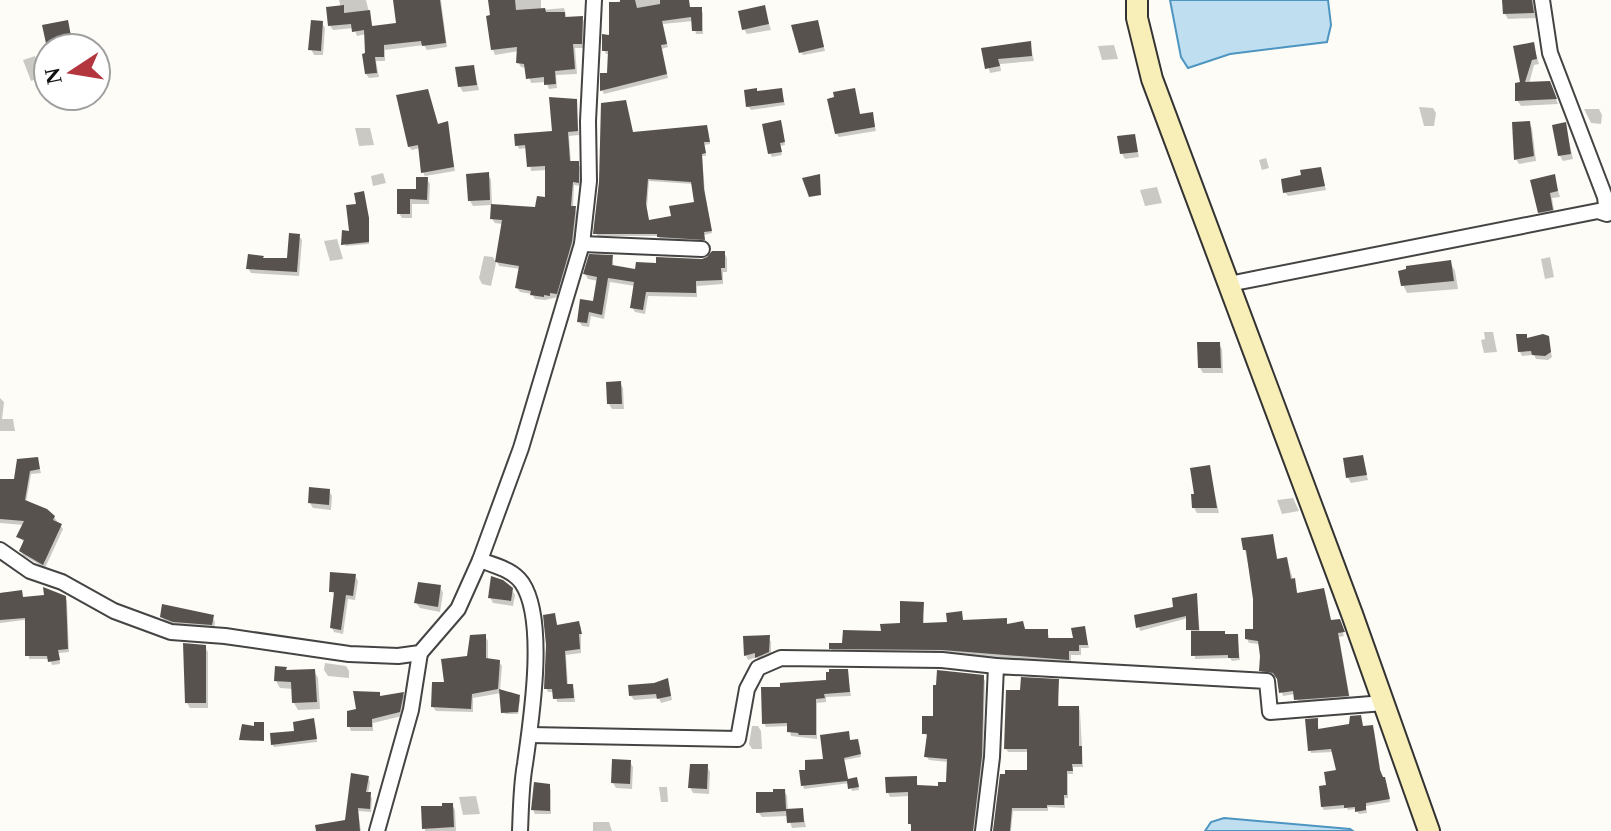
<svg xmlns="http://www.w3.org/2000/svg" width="1611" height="831" font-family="Georgia,serif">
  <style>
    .water { fill: #bfdff1; stroke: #4d95c0; stroke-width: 2 }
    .shadow { fill: #0003; fill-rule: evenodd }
    .building { fill: #58524e; fill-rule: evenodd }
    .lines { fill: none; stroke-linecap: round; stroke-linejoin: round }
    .street-casing { stroke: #444; stroke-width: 18 }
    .secondary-casing { stroke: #333; stroke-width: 24 }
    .street { stroke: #fff; stroke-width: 14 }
    .secondary { stroke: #f7eeb8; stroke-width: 20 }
  </style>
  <rect width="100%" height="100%" fill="#fefcf6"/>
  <g class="water">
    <path d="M1170 0H1328L1331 25 1327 42 1230 54 1188 68 1181 57Z"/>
    <path d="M1224 818 1350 829 1353 831H1205L1211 822Z"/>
  </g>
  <g class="shadow">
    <path d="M339 0H366L373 28 399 25 401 0H441L447 47 427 50 424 45 385 50V61H376L379 77 369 78 366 74V34L357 36 354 28 333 30 330 26 341 8Z"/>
    <path d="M490 0H541V10L564 8 567 19 582 18 585 23 584 48H575L577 74 556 75 557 88 549 89 546 82 531 83 527 68 521 67 518 62 519 51 495 55 493 50Z"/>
    <path d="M627 0H688L690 9H700L703 13V34H696L693 21 663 24 668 47 662 49 668 78 604 94 602 90 609 75 610 54H606L604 50 611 37V3Z"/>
    <path d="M1504 0H1535L1536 18 1508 19 1505 14Z"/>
    <path d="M764 8 771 30 747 34 744 29Z"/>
    <path d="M67 22 73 41 66 42 67 48H48V51L45 26Z"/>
    <path d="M322 23 325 28 323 55H314L311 49Z"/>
    <path d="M819 26 825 51 803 55 801 52Z"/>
    <path d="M1030 43 1034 61 1000 64 1001 71 990 73 984 50Z"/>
    <path d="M1533 44 1539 64 1534 65 1529 84 1552 89 1558 104 1521 106 1517 100Z"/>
    <path d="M1114 45 1118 59 1102 60 1098 46Z"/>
    <path d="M35 56 42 77 31 81 23 60Z"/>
    <path d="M473 67 479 90 463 92 460 87Z"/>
    <path d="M781 90 785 105 751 110 748 106Z"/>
    <path d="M575 101 579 135 569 136 571 163H578L580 167V186L574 185 573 208 577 212 573 247 558 297 545 300 535 299 532 294 520 292 517 288 521 269 499 266 497 262 503 224 495 223 492 219 537 209 547 199V170L531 171 528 148 519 149 517 145 554 133Z"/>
    <path d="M1419 107 1433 108 1436 113 1434 126H1424Z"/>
    <path d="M1584 109H1599L1602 115 1601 124 1591 123Z"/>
    <path d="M872 114 876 131 839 137 836 133 860 116Z"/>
    <path d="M1529 123 1532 128 1536 161 1519 164 1516 159Z"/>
    <path d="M447 124 455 171 425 176 430 184 429 204H412V218H402L399 213V191H418L426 179 423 172 420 148 412 150 409 147 438 126Z"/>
    <path d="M1565 124 1573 159 1563 161 1560 156Z"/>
    <path d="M782 125 785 145 780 146 782 155 772 157 770 153Z"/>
    <path d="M355 128H370L374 145 359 146Z"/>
    <path d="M708 130 710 144 704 145 706 156H702L705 193 712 233 704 235 705 242 660 239 659 236H597L601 182 633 134ZM649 181 693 184 697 204 673 218 649 222 647 208Z"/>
    <path d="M1134 136 1139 157 1125 159 1122 154Z"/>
    <path d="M1266 158 1269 168 1262 170 1259 160Z"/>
    <path d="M1320 169 1326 190 1288 196 1285 192 1303 177Z"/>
    <path d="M383 173 386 183 373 186 371 176Z"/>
    <path d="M488 174 491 180 492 205 473 206 470 201Z"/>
    <path d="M1554 177 1560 197 1552 198 1555 215 1543 217 1540 212Z"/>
    <path d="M1157 187 1162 203 1145 206 1140 190Z"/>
    <path d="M369 222V244L345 246 352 233Z"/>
    <path d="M299 236 302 240 299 276 251 273 248 268 264 260 288 261Z"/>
    <path d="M337 239 343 259 330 261 324 241Z"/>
    <path d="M724 253 727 258V272H723V284L697 286V297L648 296 645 314 635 312 632 307 635 286 610 282 604 319 591 316 589 327 582 326 579 321 595 303 598 281 588 279 585 274 612 257 614 267 637 271 702 261Z"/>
    <path d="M484 256 493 257 496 263 491 286 482 284 479 278Z"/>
    <path d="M1550 257 1554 277 1545 279 1541 259Z"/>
    <path d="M1450 262 1455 271 1458 289 1407 293 1403 285Z"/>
    <path d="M1484 332H1493L1497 352 1484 353 1481 340 1485 339Z"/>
    <path d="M1526 336 1528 340 1548 338 1552 357 1548 360 1536 359 1534 355 1522 356 1520 352Z"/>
    <path d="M1219 344 1222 349 1223 373H1203L1200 368Z"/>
    <path d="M620 383 623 388 624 409H612L609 404Z"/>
    <path d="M0 398 4 402 2 419H13L15 431H0Z"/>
    <path d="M1362 457 1368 480 1351 483 1348 478Z"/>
    <path d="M37 459 41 473 31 474 26 503 54 517 63 529 45 568 23 555 21 551 25 543 19 537 24 525 0 523V481H16Z"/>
    <path d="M1209 467 1219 513H1197L1194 508Z"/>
    <path d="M329 491 332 496 331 510 313 508 310 503Z"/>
    <path d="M1293 498 1299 511 1282 514 1277 500Z"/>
    <path d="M1272 536 1278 561 1288 563 1298 595 1331 622H1339L1344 636 1339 637 1350 699 1299 703 1295 694 1283 696 1278 678 1263 674 1261 670 1260 644 1249 643 1247 639 1255 631V599L1245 550Z"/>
    <path d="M355 576 358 581 355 600 348 599 343 634 334 632 332 628 336 596 331 591Z"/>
    <path d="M440 587 443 593 440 612 420 608 416 603Z"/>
    <path d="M511 589 515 595 513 606 493 603 490 597Z"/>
    <path d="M7 592 8 594 21 592 23 599 64 597 67 601 69 652 59 653 60 664 52 665 50 659H29L27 622 24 620 0 623V593Z"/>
    <path d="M1196 595 1200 633 1237 636 1240 660 1232 661 1230 658 1195 659 1193 632 1188 629V618L1140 631 1136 616 1175 609Z"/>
    <path d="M922 604 924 625 949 624 961 614 964 622 1006 620 1008 626 1022 623 1026 631H1047L1050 640H1075L1084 628 1089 648H1081V655H1071V663L946 654 834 652 831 648 902 625Z"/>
    <path d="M554 615 558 627 578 624 581 627V653L566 655 568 686H572L574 690 575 702H557L555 692H548L546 688Z"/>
    <path d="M212 616 215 622 214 630 178 627 165 622 162 617Z"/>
    <path d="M485 636 488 641V661L499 662 502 666 500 691 520 699 518 714H505L501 693 473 698V712L436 711 433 707 446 684Z"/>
    <path d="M768 637 771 642V657L759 662 757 657 748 660 746 655Z"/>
    <path d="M185 645 205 647 208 652V708H190L187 703Z"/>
    <path d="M325 663 346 666 349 671V678L328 676 324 670Z"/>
    <path d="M285 669 287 672 314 671 318 678 320 709 298 710 294 703 293 689 280 688 276 681Z"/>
    <path d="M847 671 851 696 826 697V702L817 703V739L791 736 789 726 766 727 764 723Z"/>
    <path d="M983 677 985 681 983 761 975 831H913L910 824V796L890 797 888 793 916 778 918 787 940 788 948 784V762L929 760 926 756 928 737 924 733 935 718Z"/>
    <path d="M1057 681 1059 708H1078L1080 711 1083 767H1073V774H1068V798H1065V808L1048 807V811H1013L1011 831H996L1029 772V752H1008L1006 749 1022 692Z"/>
    <path d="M669 685 672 700 661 703 659 698 634 700 631 696Z"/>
    <path d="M379 694 381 698 403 694 405 698 402 716 373 723V731H351L349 726 358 711Z"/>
    <path d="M1317 720 1319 731 1374 730 1381 775 1386 782 1390 802 1366 806 1367 813 1359 814 1356 809 1348 810 1347 808 1324 810 1322 807 1328 787 1338 772 1334 752 1311 753 1310 750Z"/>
    <path d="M315 723 317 742 274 747 272 744Z"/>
    <path d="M752 726H758L761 731 762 749H752L749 744Z"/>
    <path d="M848 733 851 742 859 744 861 757 844 760 848 781 858 782 859 790 852 791 850 783 804 789 803 786Z"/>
    <path d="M630 762 633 767 632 789 616 788 613 783Z"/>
    <path d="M707 766 710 772 709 794 693 793 690 787Z"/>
    <path d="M368 778 370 782 368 794 372 798 371 812 358 811 361 831H321L347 822Z"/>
    <path d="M549 786 551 790V814H535L533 810Z"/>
    <path d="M659 787H667L668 802H661Z"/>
    <path d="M784 791 787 796 788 811 802 810 806 827 792 828 788 816 762 817 758 812Z"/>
    <path d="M476 796 480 814 463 815 459 797Z"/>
    <path d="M452 805 455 810 456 831H425L423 808Z"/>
    <path d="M593 822H609L612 831H593Z"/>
  </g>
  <g class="building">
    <path d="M393 0H440L446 43 422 46 421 41 384 45V57H375L377 73 365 74 362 54 365 53 364 30 352 32 351 24 328 26 326 7 344 5V13L370 10 372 26 396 23Z"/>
    <path d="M488 0H515L516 10 545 8 546 12H565V17L583 16 582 44H573L575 69 555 71 556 84 544 85V77L526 79 524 64 516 63 517 47 491 50 486 16 490 15Z"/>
    <path d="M620 0H635L637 8 660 4V0H689L690 7H702V31H692L691 17 662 21 667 44 661 45 667 74 600 91V73H607L608 51H602V34L609 35V2H620Z"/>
    <path d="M1502 0H1532L1534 13 1503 14Z"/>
    <path d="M765 5 769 24 742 30 738 11Z"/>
    <path d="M68 20 71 36 65 37 67 48H47L42 25Z"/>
    <path d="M311 20 323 21 321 51 308 50Z"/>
    <path d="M818 20 824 47 799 53 791 25Z"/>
    <path d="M1031 41 1032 56 998 59 1000 66 985 69 981 48Z"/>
    <path d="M1534 42 1537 59 1532 60 1525 82 1550 81 1557 99 1515 101V83L1520 82 1513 46Z"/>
    <path d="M474 65 477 85 458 87 455 67Z"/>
    <path d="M757 88V91L782 88 784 102 746 107 744 90Z"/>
    <path d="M855 88 860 114 873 112 875 127 835 134 827 99 834 97 833 92Z"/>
    <path d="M428 89 438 124 448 121 454 167 421 173 418 145 408 147 396 95Z"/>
    <path d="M549 97 577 99 578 131 568 132 570 161H579V183L573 182 571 206H576L572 242 557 294 550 293V296L544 295V297L530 295 531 291 515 288 519 266 495 262 502 220 490 219 491 204 535 207 537 196 545 197V166L527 167 525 145 515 146 514 134 552 131Z"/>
    <path d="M626 100 633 132 707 125 710 142H704L706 153 702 154 704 189 712 231 704 232 705 240 657 237V234H593L599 182 601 103ZM648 179 691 182 694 202 669 206 671 216 649 220 646 204Z"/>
    <path d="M781 120 785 142 780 143 782 152 768 154 762 124Z"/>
    <path d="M1530 121 1534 156 1514 160 1512 122Z"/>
    <path d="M1566 122 1571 154 1558 156 1552 125Z"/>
    <path d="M1135 134 1138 152 1120 154 1117 136Z"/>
    <path d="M1321 167 1325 186 1283 193 1281 179 1301 175 1300 170Z"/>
    <path d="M489 172 490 200 468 201 466 174Z"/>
    <path d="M820 174 821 195 809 197 802 178Z"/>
    <path d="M1555 174 1558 191 1550 193 1553 210 1538 213 1530 180Z"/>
    <path d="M416 177H428L427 200 410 199V214H397V189H416Z"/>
    <path d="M364 191 369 218V242L341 245 342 230 349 231 346 205 356 204 354 193Z"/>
    <path d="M289 233 300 234 297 272 246 269 248 254 264 256 263 258H287Z"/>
    <path d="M712 251H725V268H721L722 280 696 281V293L646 292 643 310 630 308 634 282 608 278 602 315 589 312 587 323 577 322 580 299 593 301 597 277 583 274 589 254 613 255 612 265 635 269 636 262 656 263V257L702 259 707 257Z"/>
    <path d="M1451 260 1454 281 1401 286 1398 271 1406 269V266Z"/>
    <path d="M1516 334H1527V338L1543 334 1549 336 1551 352 1545 356 1532 355 1531 351 1518 352Z"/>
    <path d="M1197 342H1220L1221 368H1198Z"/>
    <path d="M621 381 622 404H607L606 382Z"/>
    <path d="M1363 455 1367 475 1346 478 1343 458Z"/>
    <path d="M38 457 40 469 30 471 25 500 47 509 55 516 53 520 62 524 43 565 19 551 24 540 16 537 24 521 0 519V479H14L17 459Z"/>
    <path d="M1210 465 1217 508H1192L1191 494H1194L1190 468Z"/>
    <path d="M309 487 330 489 329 505 308 503Z"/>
    <path d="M1273 534 1277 559 1287 557 1291 579 1295 578 1297 593 1324 588 1331 620 1340 619 1345 632 1338 633 1349 696 1294 700 1293 691 1279 693 1277 679 1273 673 1259 671 1260 656 1258 641 1245 639V629H1253V599L1246 550H1243L1241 538Z"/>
    <path d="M330 572 356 574 353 596 346 595 341 630 330 628 334 592H329Z"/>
    <path d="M491 576 503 580 513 588 511 601 488 598Z"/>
    <path d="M418 582 441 585 438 607 414 603Z"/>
    <path d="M43 587 66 596 68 649 58 650 60 660 48 662 47 656H25V618L0 620V593L22 590 23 597 44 595Z"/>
    <path d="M1197 593 1199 630H1186V616L1136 628 1134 615 1173 607 1172 598Z"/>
    <path d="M900 601 924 602 923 623 947 622 946 613 962 611 963 620 1007 618V624L1023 621 1025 629H1048V638H1073L1071 628 1085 626 1088 645H1079V651H1069V660L942 650 829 649V643H842L843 630 881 631 880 624 900 623Z"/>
    <path d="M162 604 214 615 212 625 173 622 160 617Z"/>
    <path d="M555 613 557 625 579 621 582 634H579L580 649 565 651 567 684H573L574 698 553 699 552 689H544L546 645 543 615Z"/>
    <path d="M1191 631H1225V634H1238L1239 658H1228V655L1191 656Z"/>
    <path d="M486 634V658L500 660 498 689 472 694 471 709 431 707 432 682H444L441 659 467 656 470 635Z"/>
    <path d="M770 635 769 652 755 658V653L744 656 743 636Z"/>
    <path d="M183 643 206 645V703H185Z"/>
    <path d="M275 666 287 667 286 670 315 669 317 702 292 703 291 682 274 681Z"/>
    <path d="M829 669H848L850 692 824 694 825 698 816 699V735H799L798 733 787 732V723L762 724 761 687H780V683L826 680V672H829Z"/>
    <path d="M937 670 984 675 982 756 973 831H911V824H908V792L886 793 885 777 917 776V785L938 786V782H946L947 759 924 757 927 734H922V716H933V685H936Z"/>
    <path d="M1021 677 1059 679 1058 706H1079V746H1082V764H1072L1073 771H1067V795H1064V805H1047V808H1012L1010 831H993L1000 774H1005V770H1027V749H1004L1006 690H1020Z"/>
    <path d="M668 678 671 696 657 699 656 694 629 696 628 685 654 683Z"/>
    <path d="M499 689 520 695 518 712 501 713Z"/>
    <path d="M353 691 380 692V696L404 692 400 712 372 719V727H347V711L356 709Z"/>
    <path d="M1361 715 1363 726 1373 725 1380 770 1383 777H1385L1390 799 1366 803V810L1355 812V807L1344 808V805L1321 807 1319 786 1326 785 1324 772 1336 770 1331 749 1308 751 1305 719 1318 718V729L1349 724 1350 716Z"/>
    <path d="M314 718 317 739 271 745 270 733 294 731 293 722Z"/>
    <path d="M254 722H264V741L239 740 242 724 254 726Z"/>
    <path d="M849 731 850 740 858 739 861 754 844 758 848 779 857 777 859 787 848 789 847 781 801 786 799 770H805V760L823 759 820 735Z"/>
    <path d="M612 759 631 760 630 784 611 783Z"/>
    <path d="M690 764H708L707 789 688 788Z"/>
    <path d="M351 773 369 776 366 792H371L370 809 358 808 360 831H316L315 825 345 820Z"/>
    <path d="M534 782 550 784V811L531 810Z"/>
    <path d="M773 789H785L786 809 803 808 804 822 787 823 786 811 756 813V792H773Z"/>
    <path d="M442 803H453L454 827 422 829 421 806H442Z"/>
  </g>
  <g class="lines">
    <g class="street-casing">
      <g id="street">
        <path d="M582 244 702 249"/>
        <path d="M1229 284 1598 211 1607 214 1605 197 1550 53 1542 0"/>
        <path d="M0 550 30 571 62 582 114 611 171 632 225 636 349 654 398 656 420 653 458 609 480 560 521 448 582 244 589 181 588 121 594 0"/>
        <path d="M480 560C495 566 512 569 522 583 547 620 531 721 525 764 521 786 521 809 520 831"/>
        <path d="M530 735 738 739 747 689 758 668 781 658 942 660 996 666"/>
        <path d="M377 831 411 710 420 653"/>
        <path d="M983 831 992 757 996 666 1267 681 1270 712 1384 703"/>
      </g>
    </g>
    <g class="secondary-casing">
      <path id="secondary" d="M1137 0V18L1152 79 1352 614 1429 831"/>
    </g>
    <use href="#street" class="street"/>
    <use href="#secondary" class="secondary"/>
  </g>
  <g transform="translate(72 72) rotate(258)"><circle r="38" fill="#ffffff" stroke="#a0a0a0" stroke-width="2"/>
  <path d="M0-6L14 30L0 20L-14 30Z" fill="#b3363f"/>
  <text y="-12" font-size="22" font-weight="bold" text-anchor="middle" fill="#111111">N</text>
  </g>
</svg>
